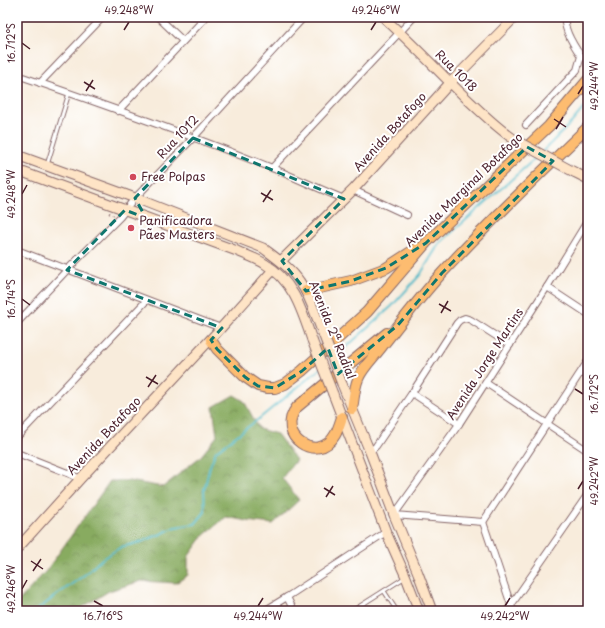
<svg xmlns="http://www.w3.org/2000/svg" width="605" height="628" font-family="'Playpen Sans',sans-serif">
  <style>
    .forest { fill: url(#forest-crowns); stroke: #696546 }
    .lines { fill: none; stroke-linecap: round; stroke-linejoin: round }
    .stream { stroke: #4cb9c8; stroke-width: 2 }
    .lane-casing { stroke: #876769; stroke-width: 5 }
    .street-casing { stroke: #876769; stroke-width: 8 }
    .secondary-casing { stroke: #876769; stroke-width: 11 }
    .primary-casing { stroke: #876769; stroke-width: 12 }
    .path { stroke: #876769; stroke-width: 1; stroke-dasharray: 3 3; stroke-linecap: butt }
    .lane { stroke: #fff; stroke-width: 3 }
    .street { stroke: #fff; stroke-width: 6 }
    .secondary { stroke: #fee4c6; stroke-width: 9 }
    .primary { stroke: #fdbc70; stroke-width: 10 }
    .secondary-bridge-casing { stroke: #876769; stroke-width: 11; stroke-linecap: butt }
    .secondary-bridge { stroke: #fee4c6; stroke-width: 9 }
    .marked { fill: none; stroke: #0f766e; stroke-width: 3; stroke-dasharray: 8 5; stroke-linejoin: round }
    .ticks { fill: none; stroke: #4a1f2b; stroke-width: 1.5 }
    .poi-dot { fill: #d1495b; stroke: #fff; stroke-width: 1.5 }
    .labels { text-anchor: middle; stroke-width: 4; stroke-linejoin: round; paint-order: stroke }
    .street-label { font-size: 12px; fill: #4a1f2b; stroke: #fff }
    .poi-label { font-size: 12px; fill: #4a1f2b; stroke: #fff; text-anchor: start }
    .neatline { fill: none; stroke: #4a1f2b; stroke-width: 1.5 }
    .ticks-label { font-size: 10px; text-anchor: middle; fill: #4a1f2b }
  </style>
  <defs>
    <pattern id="forest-crowns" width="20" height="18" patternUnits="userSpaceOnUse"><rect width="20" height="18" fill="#88ab60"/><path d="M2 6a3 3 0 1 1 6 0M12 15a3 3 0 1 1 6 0" fill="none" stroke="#718b4f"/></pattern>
  </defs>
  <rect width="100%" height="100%" fill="#fff"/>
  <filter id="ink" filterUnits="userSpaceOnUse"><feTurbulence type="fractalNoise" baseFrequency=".025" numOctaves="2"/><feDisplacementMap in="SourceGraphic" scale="8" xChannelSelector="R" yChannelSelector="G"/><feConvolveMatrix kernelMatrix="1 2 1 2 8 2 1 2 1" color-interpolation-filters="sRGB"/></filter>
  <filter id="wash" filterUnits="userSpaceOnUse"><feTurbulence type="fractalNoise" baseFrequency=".012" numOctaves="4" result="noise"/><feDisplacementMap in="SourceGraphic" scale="16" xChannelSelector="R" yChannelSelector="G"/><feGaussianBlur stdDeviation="0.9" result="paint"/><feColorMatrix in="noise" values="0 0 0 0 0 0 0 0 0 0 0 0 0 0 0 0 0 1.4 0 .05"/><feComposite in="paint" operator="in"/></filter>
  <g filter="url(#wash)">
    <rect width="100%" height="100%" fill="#f8ecdc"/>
    <path class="forest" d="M234 395 244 401 259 429 277 434 296 460 282 478 299 500 273 524 247 521 226 517 204 535 188 557V575L176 583 141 581 109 591 76 611H17V603L46 571 110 481H129L163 487 201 456 217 436 213 407Z"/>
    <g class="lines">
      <g class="stream">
        <path d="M543 151 572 122 588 103"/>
        <path d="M335 357 352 342 392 306 420 275 439 244 539 155"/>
        <path d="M36 611 54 597 83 576 102 559 121 547 141 542 161 534 175 527 195 524 205 512 204 490 210 466 216 451 260 418 321 368"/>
      </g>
    </g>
  </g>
  <g filter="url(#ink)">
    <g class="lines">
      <g class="lane-casing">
        <g id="lane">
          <path d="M47 165 69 93"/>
          <path d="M384 591 397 611"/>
          <path d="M352 611 404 578"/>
        </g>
      </g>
      <g class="street-casing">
        <g id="street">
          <path d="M158 17 183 41"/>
          <path d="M565 17C563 29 574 46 581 56"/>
          <path d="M17 75C102 104 188 134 272 168 296 178 320 189 344 199"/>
          <path d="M40 83 103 17"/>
          <path d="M118 111 206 17"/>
          <path d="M526 125 577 70 581 56"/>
          <path d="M272 168 414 17"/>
          <path d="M353 190 407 215"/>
          <path d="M17 250 221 328"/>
          <path d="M547 287 588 314"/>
          <path d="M17 323 67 270 120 217 135 198 193 138 304 17"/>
          <path d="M486 383 588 451"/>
          <path d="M412 393 459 424"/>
          <path d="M17 437 146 301"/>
          <path d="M370 452 376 446 412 393 457 323 460 320 465 318 471 320 510 345"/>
          <path d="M17 453 70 474 80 479"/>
          <path d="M394 515 459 424 547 287 588 220"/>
          <path d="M394 515 483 522 513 611"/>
          <path d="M483 522 588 361"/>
          <path d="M287 597 294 611"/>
          <path d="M264 611 287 597 386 532"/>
          <path d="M507 611 588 494"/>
        </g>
      </g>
      <g class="secondary-casing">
        <g id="secondary">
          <path d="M383 17C412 43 438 71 466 98 482 113 497 128 515 140"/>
          <path d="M17 155 135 198 263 248C276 258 291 268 300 282 310 296 315 314 322 331"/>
          <path d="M17 170 237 251C246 255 256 258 265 264 293 280 302 311 312 340"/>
          <path d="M574 172 588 179"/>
          <path d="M281 261 353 190 450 83 515 17"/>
          <path d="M342 384 370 452 394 515 418 573 432 611"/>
          <path d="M333 394 386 532 406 577 419 611"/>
          <path d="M17 549 80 479 221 328 273 270"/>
        </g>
      </g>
      <g class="primary-casing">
        <g id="primary">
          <path d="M306 291 351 281 386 268 417 248"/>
          <path d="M211 340 217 349 245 377 258 386 268 388H275L285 384 302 371 367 312 426 243 549 126 588 80"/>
          <path d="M352 409C354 399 354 389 358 379 362 368 376 355 383 345 402 321 421 296 442 273 489 222 539 174 588 127"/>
          <path d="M342 417C340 423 338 430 335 435 318 465 274 436 297 407L387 333"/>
        </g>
      </g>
      <path class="path" d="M110 212 109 214 114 215"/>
      <use href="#lane" class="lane"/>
      <use href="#street" class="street"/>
      <use href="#secondary" class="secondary"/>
      <use href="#primary" class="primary"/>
      <g class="secondary-bridge-casing">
        <g id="secondary-bridge">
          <path d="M515 140 574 172"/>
          <path d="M322 331 342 384"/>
          <path d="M312 340 333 394"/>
        </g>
      </g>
      <use href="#secondary-bridge" class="secondary-bridge"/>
    </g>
  </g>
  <path class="marked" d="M193 138 344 199 282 261 306 291 351 281 386 268 426 243 527 147 553 161 442 273 398 325 338 374 328 348 302 371 275 388 258 386 245 377 217 349 211 340 222 328 67 270 125 210 146 218 135 198Z"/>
  <path class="ticks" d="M124 30 129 22M371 30 376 22M22 43 30 49M84 82 95 89M86 91 93 80M578 94 583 86M554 119 566 127M556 129 563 117M261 193 273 200M22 194 27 185M263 202 271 190M22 299 30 305M439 304 451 311M441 313 448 301M146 377 158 384M148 387 156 375M575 389 583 394M324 488 335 495M578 489 583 481M326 497 333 486M31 561 43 569M33 571 41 559M22 589 27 580M94 601 103 606M258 606 263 598M505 606 510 598"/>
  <g class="poi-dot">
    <circle cx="133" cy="177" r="4"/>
    <circle cx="131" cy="228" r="4"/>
  </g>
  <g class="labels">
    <g class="street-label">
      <text transform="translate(456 71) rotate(45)" y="4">Rua 1018</text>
      <text transform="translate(390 132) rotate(-48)" y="4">Avenida Botafogo</text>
      <text transform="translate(178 137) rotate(-47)" y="4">Rua 1012</text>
      <text transform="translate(464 190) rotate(-44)" y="4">Avenida Marginal Botafogo</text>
      <text transform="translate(332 330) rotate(68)" y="4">Avenida 2ª Radial</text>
      <text transform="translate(485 364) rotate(-57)" y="4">Avenida Jorge Martins</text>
      <text transform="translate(104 436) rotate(-47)" y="4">Avenida Botafogo</text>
    </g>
    <g class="poi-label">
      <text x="141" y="181">Free Polpas</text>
      <text x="139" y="225">Panificadora<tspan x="139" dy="14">Pães Masters</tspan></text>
    </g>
  </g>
  <rect width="605" height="628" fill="none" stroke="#fff" stroke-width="44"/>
  <rect x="22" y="22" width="561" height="584" class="neatline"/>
  <g class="ticks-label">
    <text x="129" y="14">49.248°W</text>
    <text x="376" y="14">49.246°W</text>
    <text transform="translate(11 43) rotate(-90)" y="4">16.712°S</text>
    <text transform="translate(594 86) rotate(-90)" y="4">49.244°W</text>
    <text transform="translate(11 194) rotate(-90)" y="4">49.248°W</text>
    <text transform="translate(11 299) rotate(-90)" y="4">16.714°S</text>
    <text transform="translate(594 394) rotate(-90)" y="4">16.712°S</text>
    <text transform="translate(594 481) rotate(-90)" y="4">49.242°W</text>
    <text transform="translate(11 589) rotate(-90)" y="4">49.246°W</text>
    <text x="103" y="620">16.716°S</text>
    <text x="258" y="620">49.244°W</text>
    <text x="505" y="620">49.242°W</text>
  </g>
</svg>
